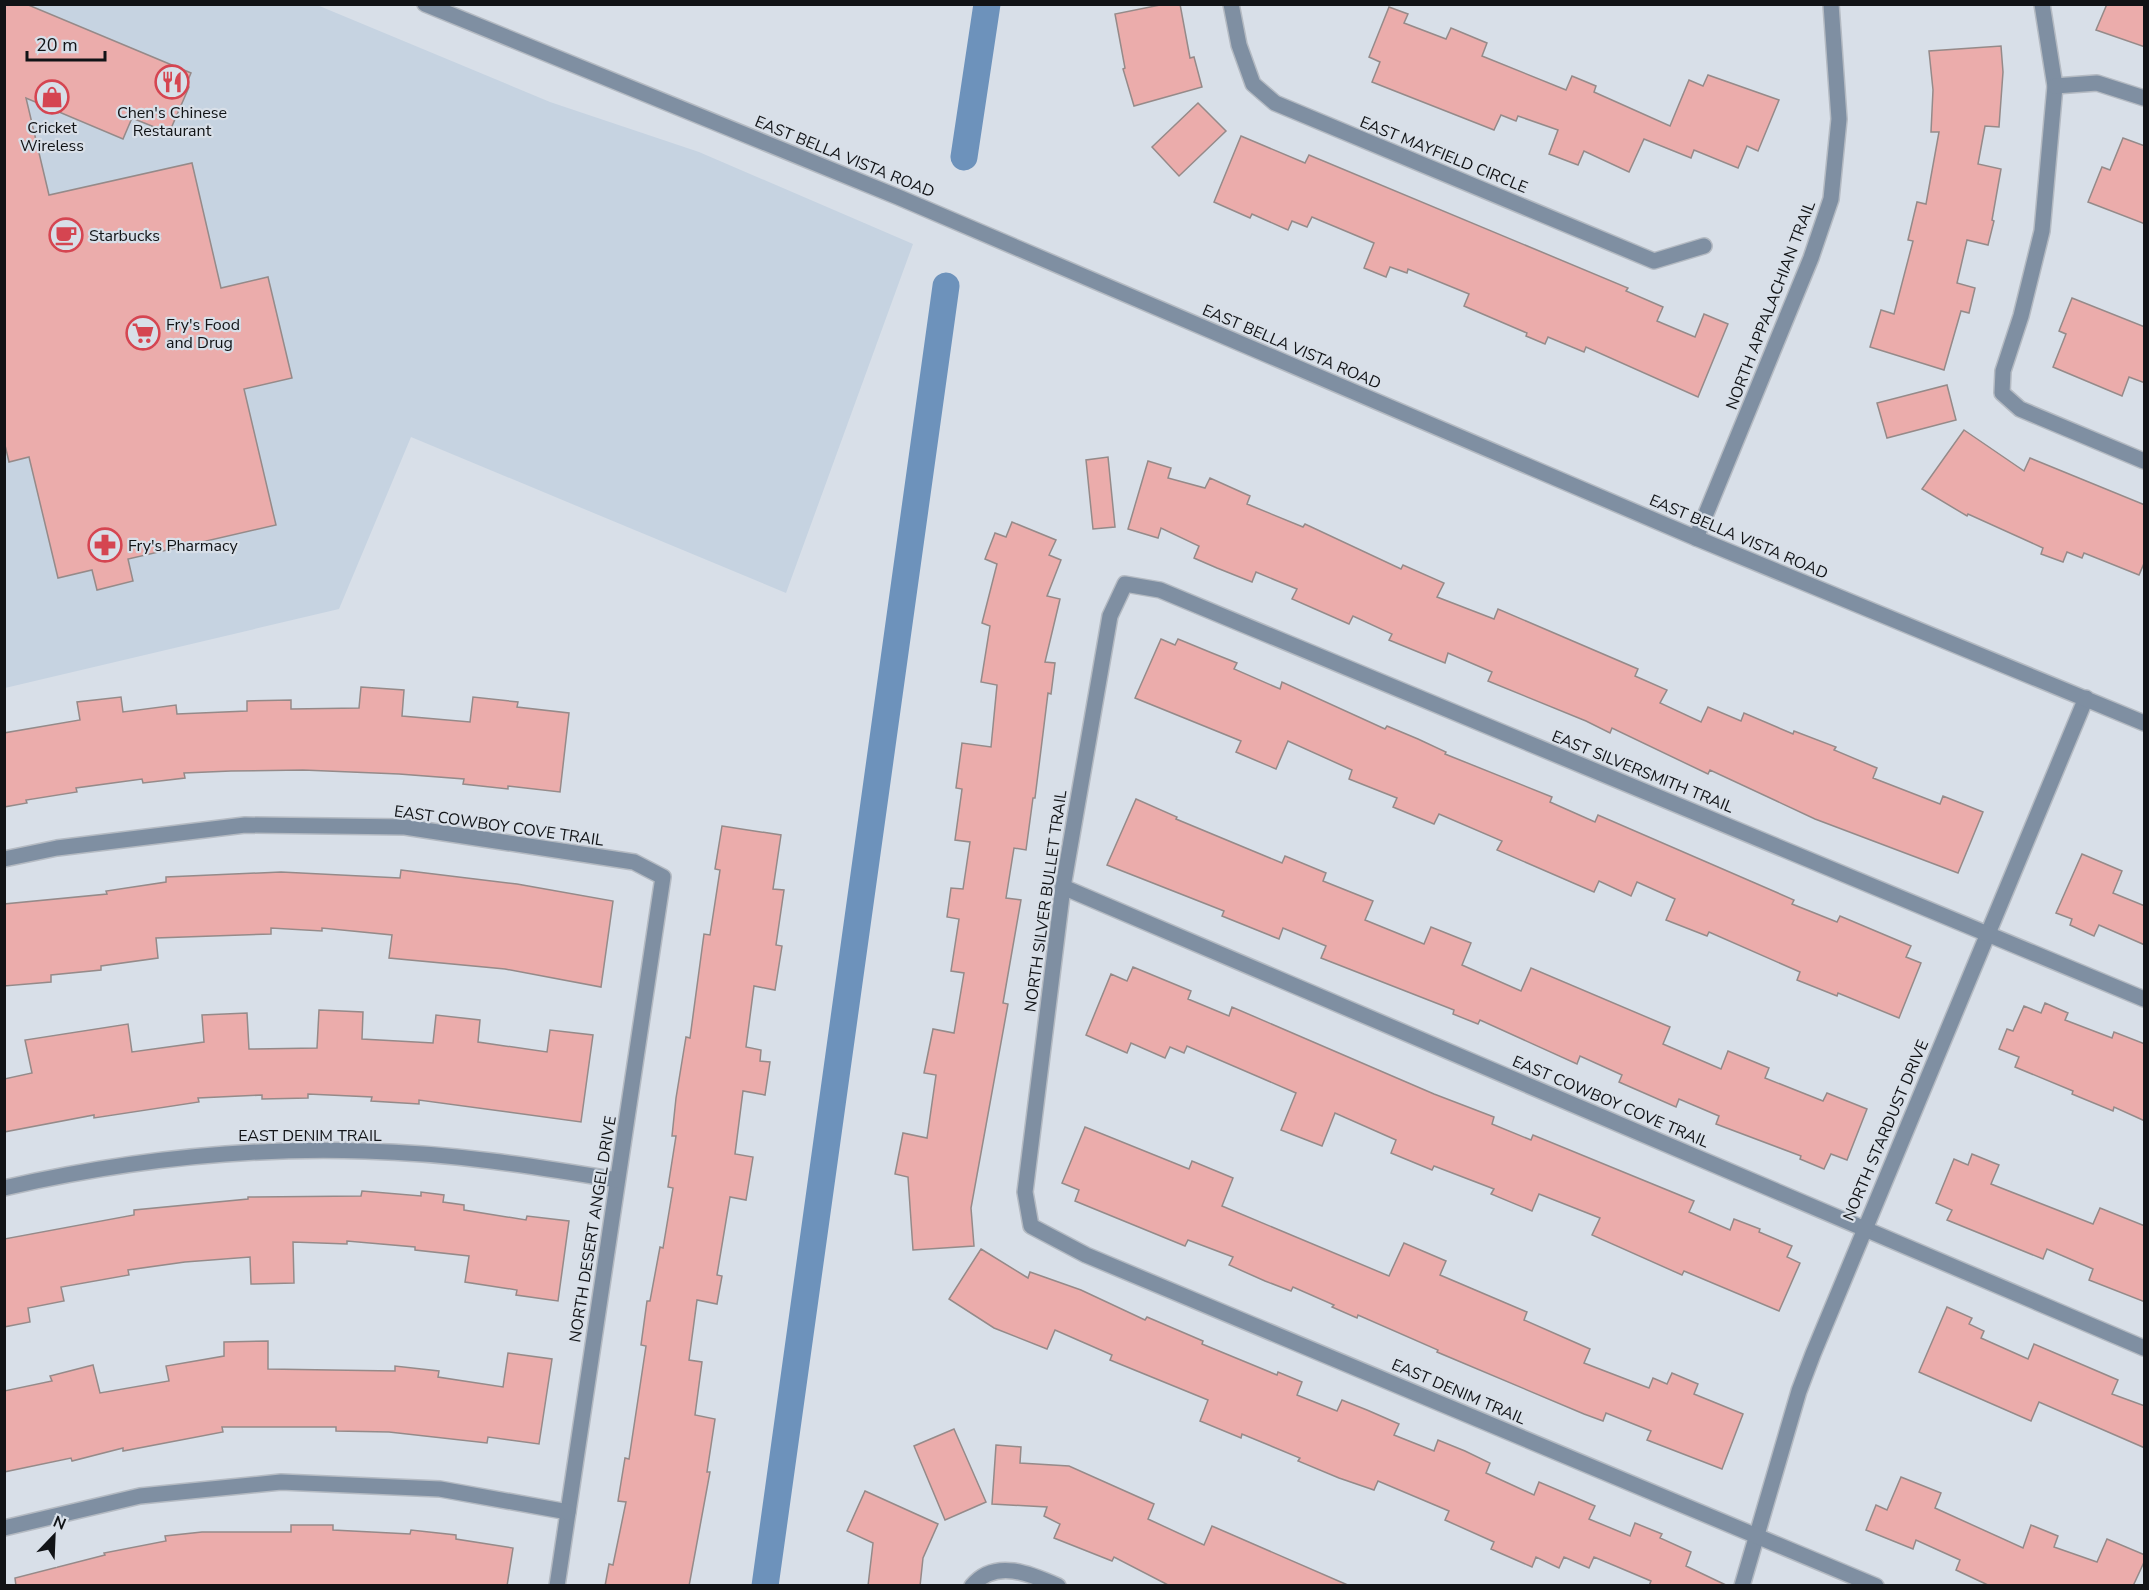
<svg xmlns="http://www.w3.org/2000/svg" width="2149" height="1590" font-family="'Nunito Sans',sans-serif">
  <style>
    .built { fill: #c6d3e1 }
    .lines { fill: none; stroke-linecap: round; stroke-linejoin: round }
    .canal { stroke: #6d92bb; stroke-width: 27 }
    .building { fill: #ebacab; stroke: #958a89; stroke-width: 1.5 }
    .minor-casing { stroke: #b4bac2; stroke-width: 18 }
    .tertiary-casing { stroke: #b4bac2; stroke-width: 18 }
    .minor { stroke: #7f8fa2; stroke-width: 15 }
    .tertiary { stroke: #7f8fa2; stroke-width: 15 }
    .labels { text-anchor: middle; stroke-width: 4.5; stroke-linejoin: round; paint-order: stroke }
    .poi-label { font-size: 16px; fill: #111316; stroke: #d8dfe8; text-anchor: start }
    .street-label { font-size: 16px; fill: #111316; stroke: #d8dfe8 }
  </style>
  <rect width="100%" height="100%" fill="#d8dfe8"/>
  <path class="built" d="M4 5H317L550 102 699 152 913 244 786 593 411 437 339 609 5 688Z"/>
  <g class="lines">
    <g class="canal">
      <path d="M964 157 987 4"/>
      <path d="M765 1586 946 286"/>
    </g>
  </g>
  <g class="building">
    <path d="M4 4H26L191 73 186 85 189 87 169 133 132 118 123 139 26 98 49 195 192 163 221 288 268 277 292 378 244 389 276 525 128 559 133 581 97 590 92 570 58 578 29 457 9 462 4 441Z"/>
    <path d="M1165 4H1180L1190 58 1194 57 1202 87 1134 106 1123 69 1125 68 1115 14Z"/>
    <path d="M2107 4H2145V47L2096 30Z"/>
    <path d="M1389 7 1408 14 1404 23 1446 39 1451 28 1487 43 1482 56 1566 90 1572 76 1596 86 1594 92 1670 126 1689 80 1703 86 1708 75 1779 100 1758 151 1747 146 1738 168 1694 150 1691 158 1644 139 1629 172 1584 151 1578 165 1549 154 1558 130 1518 116 1516 121 1501 115 1494 130 1372 82 1380 62 1369 57Z"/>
    <path d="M2001 46 2003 72 1999 127 1985 126 1978 164 2001 169 1992 220 1994 221 1988 245 1967 240 1957 283 1975 288 1969 313 1961 311 1944 370 1870 347 1881 310 1894 314 1913 241 1908 240 1917 202 1926 204 1939 132H1931L1933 90 1929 51Z"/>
    <path d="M1198 103 1226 131 1179 176 1152 147Z"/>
    <path d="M1241 136 1305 163 1309 155 1628 288 1626 291 1663 307 1657 321 1695 337 1704 314 1728 324 1698 397 1586 347 1584 352 1548 337 1545 344 1526 336 1527 333 1464 306 1469 294 1408 269 1407 273 1390 267 1386 277 1364 268 1374 243 1312 217 1307 227 1292 221 1288 230 1252 214 1250 218 1214 202Z"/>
    <path d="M2123 138 2145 146V224L2088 202 2102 167 2110 170Z"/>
    <path d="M2072 298 2145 327V383L2129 377 2122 396 2053 367 2066 334 2059 331Z"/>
    <path d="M1947 385 1956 420 1887 438 1877 403Z"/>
    <path d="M1964 430 2024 471 2030 458 2145 505V561L2139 575 2084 553 2082 558 2067 552 2063 562 2041 554 2043 548 1968 514 1967 516 1922 489Z"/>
    <path d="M1108 457 1115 527 1093 529 1086 460Z"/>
    <path d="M1148 461 1171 468 1168 478 1205 488 1210 478 1250 496 1247 504 1303 527 1305 524 1401 569 1403 565 1444 583 1437 597 1494 619 1498 609 1638 669 1635 676 1667 690 1660 703 1701 722 1708 707 1741 721 1744 713 1793 734 1794 731 1836 747 1834 750 1877 768 1873 778 1940 804 1943 796 1983 812 1958 873 1815 819 1710 770 1708 774 1612 728 1610 733 1586 721 1488 681 1492 672 1448 653 1445 663 1389 640 1392 634 1353 616 1349 624 1315 609 1292 599 1297 589 1275 580 1256 572 1252 582 1217 568 1194 558 1199 546 1161 528 1158 538 1128 529Z"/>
    <path d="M1012 522 1056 540 1049 555 1061 560 1047 596 1060 599 1045 662 1055 663 1051 694 1048 693 1035 798H1033L1026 850 1014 848 1006 898 1021 900 1003 1003 1008 1004 971 1208 974 1246 913 1250 908 1177 895 1174 903 1133 927 1138 936 1075 924 1073 933 1029 954 1033 964 973 951 971 959 919 947 917 951 888 963 889 970 842 955 840 962 789 956 788 962 743 991 747 997 685 981 682 990 626 982 623 997 564 985 559 995 533 1006 537Z"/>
    <path d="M1161 639 1175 645 1178 639 1212 653 1237 663 1234 669 1280 689 1282 682 1385 729 1387 726 1418 739 1446 752 1445 754 1552 797 1550 802 1595 822 1598 815 1794 900 1792 904 1837 922 1840 916 1911 946 1906 957 1921 963 1899 1018 1838 993 1837 996 1797 980 1800 972 1709 932 1707 936 1666 920 1675 899 1637 882 1631 896 1599 881 1594 892 1497 850 1502 841 1439 814 1434 824 1393 807 1397 798 1349 779 1352 770 1288 741 1276 769 1236 752 1241 741 1135 698Z"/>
    <path d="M361 687 404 690 402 716 470 722 473 697 518 702 517 707 569 713 560 792 508 786V789L463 784 464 779 399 774 303 770 231 771 184 773 185 778 143 783 142 779 76 788 77 792 26 800 27 803 4 807V733L80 720 77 702 121 697 123 712 176 705 177 714 247 711V701L291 700V709L359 708Z"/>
    <path d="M1136 799 1177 817 1176 819 1282 863 1285 856 1326 873 1323 881 1373 901 1365 920 1424 944 1431 927 1471 943 1462 965 1521 991 1531 968 1670 1027 1663 1044 1721 1069 1728 1051 1769 1068 1765 1078 1823 1101 1827 1093 1867 1109 1847 1160 1831 1154 1824 1169 1800 1159 1801 1156 1716 1124 1719 1116 1679 1099 1676 1107 1619 1082 1622 1075 1580 1056 1577 1064 1480 1020 1478 1024 1453 1014 1454 1010 1321 958 1326 946 1283 928 1279 939 1222 916 1224 911 1107 865Z"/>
    <path d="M722 826 781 835 773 889 784 890 776 945 782 946 775 990 754 986 746 1047 761 1050 760 1061 770 1062 765 1095 743 1091 735 1154 753 1157 746 1200 730 1197 717 1275 722 1276 717 1304 697 1300 689 1360 702 1362 695 1415 715 1419 707 1472H710L689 1586H605L609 1564 613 1565 626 1502 618 1501 625 1458 629 1459 637 1406 646 1346 641 1345 647 1301H650L660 1247 663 1248 673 1188 668 1187 676 1136H672L676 1098 686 1037 690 1038 704 934 710 935 720 870 715 869Z"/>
    <path d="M2082 854 2122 871 2113 893 2145 906V945L2099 925 2094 936 2070 925 2072 919 2056 913Z"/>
    <path d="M401 870 517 884 613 901 601 987 505 969 389 958 392 935 322 928V931L271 928V934L156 938 158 958 101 966V970L51 975V982L4 986V904L107 894 106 891 166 882V877L281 872 400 878Z"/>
    <path d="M1133 967 1191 991 1188 999 1229 1016 1232 1007 1434 1094 1494 1117 1492 1124 1531 1140 1533 1135 1694 1201 1689 1212 1730 1230 1734 1219 1760 1229 1759 1232 1792 1246 1787 1257 1800 1263 1779 1311 1684 1271 1682 1275 1592 1235 1600 1218 1539 1194 1532 1211 1491 1194 1494 1189 1434 1166 1432 1170 1391 1153 1396 1140 1335 1113 1322 1146 1281 1130 1296 1093 1187 1046 1184 1053 1170 1047 1165 1058 1131 1043 1127 1053 1086 1035 1111 974 1127 981Z"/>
    <path d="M2045 1003 2068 1013 2065 1020 2112 1038 2114 1032 2145 1044V1121L2114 1107 2113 1111 2072 1094 2073 1091 2015 1067 2019 1057 1999 1049 2007 1029 2013 1031 2024 1006 2041 1013Z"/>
    <path d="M319 1010 363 1012 362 1039 433 1043 436 1015 480 1020 478 1042 547 1052 550 1030 593 1035 581 1122 419 1100V1104L371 1101 372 1097 308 1094V1098L262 1099V1095L198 1098 199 1102 94 1118V1115L4 1132V1079L32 1073 25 1040 128 1024 132 1052 204 1042 202 1015 247 1013 249 1049 317 1048Z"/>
    <path d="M1085 1127 1189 1169 1192 1161 1233 1178 1222 1206 1389 1276 1404 1243 1446 1261 1440 1275 1527 1312 1524 1320 1590 1349 1584 1363 1649 1388 1653 1378 1667 1384 1672 1373 1698 1384 1694 1394 1743 1414 1722 1469 1647 1440 1651 1431 1606 1413 1603 1421 1584 1414 1437 1352 1438 1350 1358 1315 1357 1318 1332 1307 1334 1305 1293 1287 1291 1291 1265 1281 1229 1265 1233 1257 1188 1240 1185 1246 1075 1201 1079 1190 1062 1183Z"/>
    <path d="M1972 1154 1999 1165 1991 1184 2093 1224 2100 1208 2145 1226V1302L2089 1280 2093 1269 2047 1249 2043 1259 1947 1220 1952 1210 1936 1203 1954 1159 1968 1165Z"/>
    <path d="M362 1191 421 1196V1192L444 1195 443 1202 464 1205V1210L526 1220 527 1216 569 1221 558 1301 516 1295 517 1290 465 1282 469 1256 415 1250V1247L347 1241V1244L293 1242 294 1283 251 1284 250 1257 185 1262 128 1270 129 1275 61 1287 64 1301 28 1308 30 1322 4 1327V1239L134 1215V1210L248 1199V1197L361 1196Z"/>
    <path d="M981 1249 1028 1278 1030 1272 1081 1290 1145 1320 1147 1317 1203 1341 1202 1344 1277 1375 1278 1372 1302 1382 1297 1395 1337 1411 1342 1400 1367 1410 1399 1424 1394 1435 1434 1451 1438 1440 1465 1451 1490 1463 1486 1473 1534 1495 1539 1482 1572 1496 1595 1506 1589 1519 1630 1536 1635 1523 1662 1534 1660 1538 1691 1552 1686 1566 1728 1586H1649L1651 1581 1594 1557 1589 1568 1564 1557 1559 1568 1536 1557 1532 1567 1491 1549 1494 1542 1445 1520 1449 1511 1378 1481 1374 1490 1339 1478 1298 1461 1300 1458 1242 1434 1241 1438 1200 1421 1208 1400 1110 1360 1112 1355 1055 1330 1047 1349 994 1328 949 1299Z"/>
    <path d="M1947 1307 1972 1318 1969 1324 1984 1331 1981 1338 2028 1359 2034 1344 2118 1380 2112 1394 2145 1406V1448L2039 1402 2031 1421 1919 1372Z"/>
    <path d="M268 1341V1369L395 1371V1366L439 1371 438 1377 503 1387 508 1353 552 1359 539 1444 488 1437 487 1443 389 1432 336 1431V1427H222L223 1432 123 1451V1448L72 1461 71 1458 4 1472V1391L52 1381 50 1376 93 1365 100 1393 169 1381 166 1366 224 1356V1342Z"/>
    <path d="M954 1429 986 1502 945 1520 914 1446Z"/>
    <path d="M996 1445 1021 1447 1020 1463 1069 1466 1154 1504 1148 1519 1204 1545 1212 1526 1350 1586H1170L1114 1557 1112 1561 1054 1538 1060 1524 1044 1516 1047 1507 992 1504Z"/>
    <path d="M1901 1477 1941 1493 1935 1508 2023 1548 2031 1525 2058 1536 2054 1547 2097 1562 2107 1539 2145 1555V1560L2133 1586H1990L1956 1570 1960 1560 1916 1540 1913 1549 1866 1530 1876 1505 1887 1510Z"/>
    <path d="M865 1491 938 1524 923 1558 920 1586H868L873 1543 847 1531Z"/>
    <path d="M291 1525H333V1530L410 1534 411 1530 456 1535V1539L513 1548 507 1586H16L15 1578 105 1555 104 1553 166 1541 165 1536 202 1532H291Z"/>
  </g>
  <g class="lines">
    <g class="minor-casing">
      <g id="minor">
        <path d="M1231 4 1239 45 1253 84 1275 103 1654 261 1704 246"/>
        <path d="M2042 4 2055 86 2042 231 2021 316 2003 371 2002 393 2020 409 2144 461"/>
        <path d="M2055 86 2097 83 2144 98"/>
        <path d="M1696 538 1811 258 1831 199 1839 119 1831 4"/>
        <path d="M4 859 57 848 245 825 405 827 634 862 663 877 557 1586"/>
        <path d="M1063 887 2144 1348"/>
        <path d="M4 1188C122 1161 244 1147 365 1151 450 1153 534 1166 617 1180"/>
        <path d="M4 1528 140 1496 281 1482 440 1489 568 1512"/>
        <path d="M972 1586C995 1558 1031 1574 1058 1586"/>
        <path d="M1742 1586 1799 1391 1813 1354 2086 698"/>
        <path d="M1876 1586 1086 1255 1031 1226 1025 1192 1063 887 1110 616 1125 584 1160 590 2144 999"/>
      </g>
    </g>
    <g class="tertiary-casing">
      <path id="tertiary" d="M425 4 898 197 1696 538 2144 723"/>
    </g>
    <use href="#minor" class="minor"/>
    <use href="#tertiary" class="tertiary"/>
  </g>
  <defs>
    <g id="restaurant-ring" transform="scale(1.725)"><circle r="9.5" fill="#d8dfe8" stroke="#d54551" stroke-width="1.5"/><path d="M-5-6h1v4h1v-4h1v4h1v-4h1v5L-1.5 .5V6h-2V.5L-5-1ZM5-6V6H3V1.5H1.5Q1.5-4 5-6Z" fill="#d54551"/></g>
    <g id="shop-ring" transform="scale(1.725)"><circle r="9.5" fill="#d8dfe8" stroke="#d54551" stroke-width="1.5"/><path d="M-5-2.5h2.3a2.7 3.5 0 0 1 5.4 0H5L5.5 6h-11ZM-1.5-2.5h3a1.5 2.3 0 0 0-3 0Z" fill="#d54551"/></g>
    <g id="cafe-ring" transform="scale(1.725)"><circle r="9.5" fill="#d8dfe8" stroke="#d54551" stroke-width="1.5"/><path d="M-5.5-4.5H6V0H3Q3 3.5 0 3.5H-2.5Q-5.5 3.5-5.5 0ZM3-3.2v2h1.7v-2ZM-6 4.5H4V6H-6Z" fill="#d54551"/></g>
    <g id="supermarket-ring" transform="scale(1.725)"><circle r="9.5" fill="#d8dfe8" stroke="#d54551" stroke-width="1.5"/><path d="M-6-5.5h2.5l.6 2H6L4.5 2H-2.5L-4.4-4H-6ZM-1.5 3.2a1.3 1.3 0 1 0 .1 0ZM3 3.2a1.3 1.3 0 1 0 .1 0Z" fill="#d54551"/></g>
    <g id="pharmacy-ring" transform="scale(1.725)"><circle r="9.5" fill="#d8dfe8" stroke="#d54551" stroke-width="1.5"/><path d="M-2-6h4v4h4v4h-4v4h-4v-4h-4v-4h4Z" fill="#d54551"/></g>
  </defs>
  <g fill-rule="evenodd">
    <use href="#restaurant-ring" x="172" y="82"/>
    <use href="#shop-ring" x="52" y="97"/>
    <use href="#cafe-ring" x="66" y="235"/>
    <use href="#supermarket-ring" x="143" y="333"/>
    <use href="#pharmacy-ring" x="105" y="545"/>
  </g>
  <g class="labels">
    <g class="poi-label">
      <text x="172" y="118" text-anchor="middle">Chen's Chinese<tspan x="172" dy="18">Restaurant</tspan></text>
      <text x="52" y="133" text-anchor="middle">Cricket<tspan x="52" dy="18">Wireless</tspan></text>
      <text x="89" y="241">Starbucks</text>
      <text x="166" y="330">Fry's Food<tspan x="166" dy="18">and Drug</tspan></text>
      <text x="128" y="551">Fry's Pharmacy</text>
    </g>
    <g class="street-label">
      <text transform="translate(1444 154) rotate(22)" y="6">EAST MAYFIELD CIRCLE</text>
      <text transform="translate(845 156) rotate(22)" y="6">EAST BELLA VISTA ROAD</text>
      <text transform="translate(1770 305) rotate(-69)" y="6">NORTH APPALACHIAN TRAIL</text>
      <text transform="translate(1292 346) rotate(23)" y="6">EAST BELLA VISTA ROAD</text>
      <text transform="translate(1739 536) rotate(23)" y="6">EAST BELLA VISTA ROAD</text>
      <text transform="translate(1643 771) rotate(22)" y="6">EAST SILVERSMITH TRAIL</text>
      <text transform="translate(499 825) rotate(8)" y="6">EAST COWBOY COVE TRAIL</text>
      <text transform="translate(1045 901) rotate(-82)" y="6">NORTH SILVER BULLET TRAIL</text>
      <text transform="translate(1611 1101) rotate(23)" y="6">EAST COWBOY COVE TRAIL</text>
      <text transform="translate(1885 1130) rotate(-67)" y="6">NORTH STARDUST DRIVE</text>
      <text x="310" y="1141">EAST DENIM TRAIL</text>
      <text transform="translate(592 1229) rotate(-81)" y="6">NORTH DESERT ANGEL DRIVE</text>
      <text transform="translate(1459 1391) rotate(23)" y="6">EAST DENIM TRAIL</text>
    </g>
  </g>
  <rect width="2149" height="1590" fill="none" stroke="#111316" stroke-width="12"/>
  <g transform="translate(54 1536) rotate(23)" stroke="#d8dfe8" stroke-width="4.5" paint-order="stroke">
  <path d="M0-4.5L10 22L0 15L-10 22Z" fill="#111316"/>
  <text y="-9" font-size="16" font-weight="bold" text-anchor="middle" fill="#111316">N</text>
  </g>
  <path d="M27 51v9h78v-9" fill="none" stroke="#111316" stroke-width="3"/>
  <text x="36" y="51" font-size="18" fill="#111316" stroke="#d8dfe8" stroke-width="4.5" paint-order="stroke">20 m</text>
</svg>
